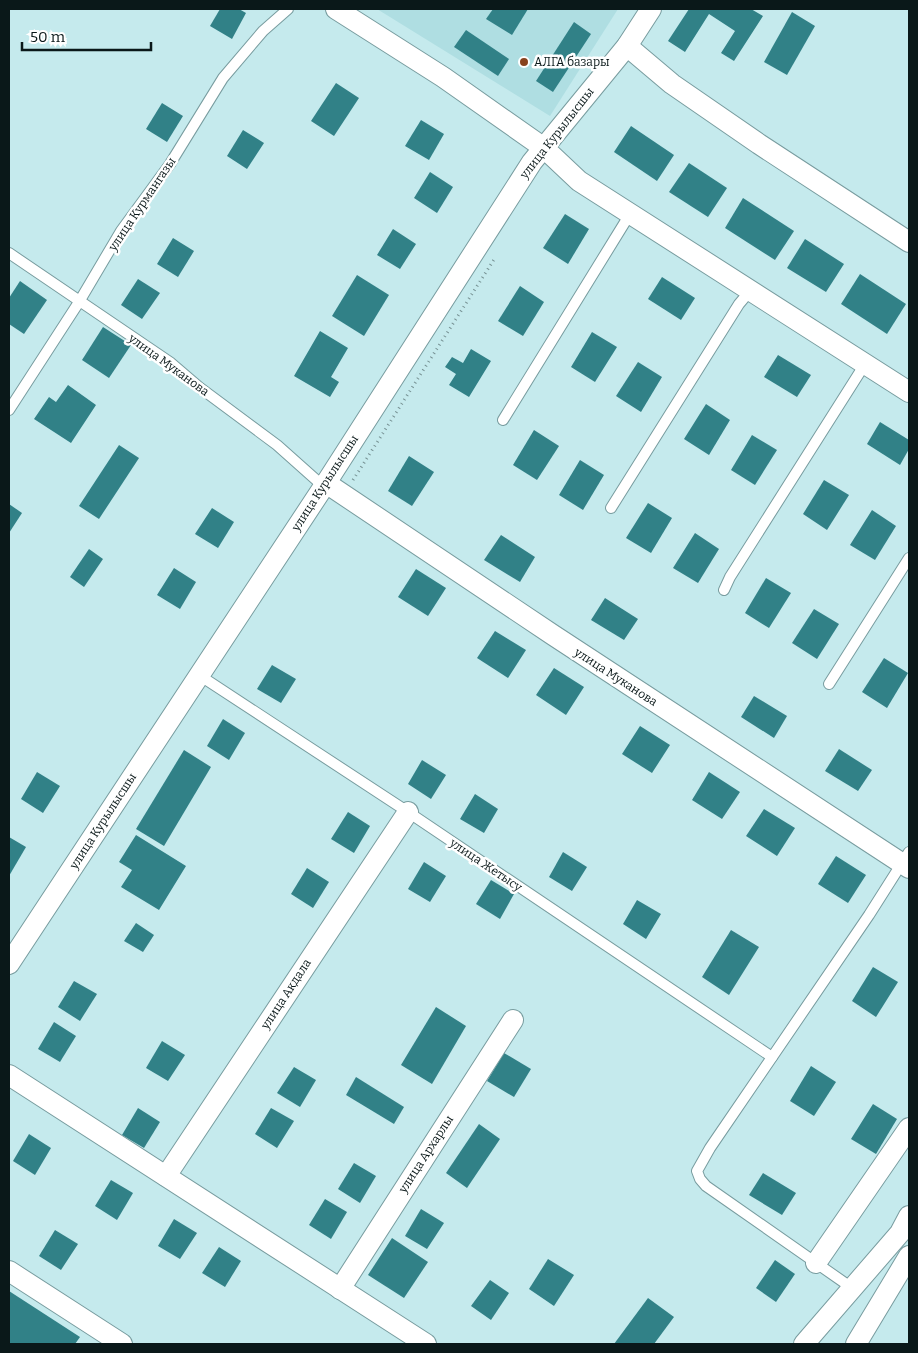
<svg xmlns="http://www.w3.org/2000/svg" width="918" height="1353" font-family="Bitter,serif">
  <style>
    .built { fill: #afdee2 }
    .building { fill: #318187 }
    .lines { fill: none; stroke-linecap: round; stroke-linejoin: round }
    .lane-casing { stroke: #789c9f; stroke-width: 12 }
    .street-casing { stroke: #789c9f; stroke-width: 22 }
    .path { stroke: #769193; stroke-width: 3; stroke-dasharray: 1 4; stroke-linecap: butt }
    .lane { stroke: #fff; stroke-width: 10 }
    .street { stroke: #fff; stroke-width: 20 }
    .poi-dot { fill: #88421d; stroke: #fff; stroke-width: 2 }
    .labels { text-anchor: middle; stroke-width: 5; stroke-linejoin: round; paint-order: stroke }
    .poi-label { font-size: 12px; fill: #0a1819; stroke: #fff; text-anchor: start }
    .street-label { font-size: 12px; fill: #0a1819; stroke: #fff }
  </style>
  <rect width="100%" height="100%" fill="#c5eaed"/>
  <path class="built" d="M377 9H618L550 116Z"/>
  <g class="building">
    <path d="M220 9H239L246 13 232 39 210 26Z"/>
    <path d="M493 9H528L512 35 486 19Z"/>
    <path d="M689 9H751L763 16 734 61 721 53 735 31 709 14 685 52 668 41Z"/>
    <path d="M792 12 815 26 787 75 764 62Z"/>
    <path d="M574 22 591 34 553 92 536 81Z"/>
    <path d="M466 30 509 59 498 76 454 47Z"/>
    <path d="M336 83 359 98 334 136 311 121Z"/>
    <path d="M162 103 183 116 167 142 146 129Z"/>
    <path d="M421 120 444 134 429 160 405 146Z"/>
    <path d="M631 126 674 155 657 181 614 152Z"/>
    <path d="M243 130 264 143 247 169 227 156Z"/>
    <path d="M689 163 727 188 708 217 669 192Z"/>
    <path d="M430 172 453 187 437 213 414 198Z"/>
    <path d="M743 198 794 231 775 260 725 228Z"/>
    <path d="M565 214 589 229 568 264 543 248Z"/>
    <path d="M393 229 416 244 400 269 377 255Z"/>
    <path d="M173 238 194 251 178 277 157 264Z"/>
    <path d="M805 239 844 264 826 292 787 268Z"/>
    <path d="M860 274 906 304 887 334 841 304Z"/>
    <path d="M357 275 389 295 364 336 332 316Z"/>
    <path d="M662 277 695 298 681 320 648 299Z"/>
    <path d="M138 279 160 293 142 319 121 305Z"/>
    <path d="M20 281 47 300 24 334 9 324V298Z"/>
    <path d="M520 286 544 302 523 336 498 321Z"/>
    <path d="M103 327 131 345 109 378 82 360Z"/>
    <path d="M320 331 348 348 331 377 339 382 330 397 294 376Z"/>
    <path d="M592 332 617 347 595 382 571 367Z"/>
    <path d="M471 349 491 361 469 397 449 385 456 374 445 367 452 357 463 363Z"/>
    <path d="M778 355 811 375 797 397 764 377Z"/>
    <path d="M638 362 662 377 641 412 616 396Z"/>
    <path d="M68 385 96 405 71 443 34 419 49 397 56 402Z"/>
    <path d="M706 404 730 420 709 455 684 439Z"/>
    <path d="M880 422 909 440V449L900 465 867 444Z"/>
    <path d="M534 430 559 446 537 480 513 465Z"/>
    <path d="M752 435 777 450 755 485 731 470Z"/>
    <path d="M119 445 139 458 99 519 79 506Z"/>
    <path d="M409 456 434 472 412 506 388 491Z"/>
    <path d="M580 460 604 475 583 510 559 495Z"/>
    <path d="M824 480 849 495 827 530 803 514Z"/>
    <path d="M648 503 672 518 651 553 626 538Z"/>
    <path d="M9 504 22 513 9 533Z"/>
    <path d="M212 508 234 522 218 548 195 534Z"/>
    <path d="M872 510 896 526 875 560 850 545Z"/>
    <path d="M695 533 719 549 698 583 673 568Z"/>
    <path d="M501 535 535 557 520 582 484 560Z"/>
    <path d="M89 549 103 559 84 587 70 577Z"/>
    <path d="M174 568 196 582 180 609 157 595Z"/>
    <path d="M416 569 446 588 428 616 398 597Z"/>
    <path d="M766 578 791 593 769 628 745 613Z"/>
    <path d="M605 598 638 619 624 640 591 620Z"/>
    <path d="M814 609 839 624 817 659 792 643Z"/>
    <path d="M495 631 526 650 508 678 477 658Z"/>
    <path d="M884 658 908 673 887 708 862 692Z"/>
    <path d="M272 665 296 679 281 703 257 689Z"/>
    <path d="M554 668 584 687 566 715 536 695Z"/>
    <path d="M754 696 787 716 774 738 741 717Z"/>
    <path d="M223 719 245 733 229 760 207 746Z"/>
    <path d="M640 726 670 745 652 773 622 754Z"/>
    <path d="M839 749 872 770 858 791 825 771Z"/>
    <path d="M184 750 211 767 164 846 136 829Z"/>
    <path d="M422 760 446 775 431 799 408 784Z"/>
    <path d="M37 772 60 786 43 813 21 799Z"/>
    <path d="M709 772 740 792 722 819 692 800Z"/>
    <path d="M475 794 498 809 484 833 460 819Z"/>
    <path d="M764 809 795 828 777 856 746 836Z"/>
    <path d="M348 812 370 826 354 853 331 839Z"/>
    <path d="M136 835 186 866 159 910 121 887 132 870 119 862Z"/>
    <path d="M9 837 26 847 9 876Z"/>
    <path d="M563 852 587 867 572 891 549 877Z"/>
    <path d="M836 856 866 875 848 903 818 884Z"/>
    <path d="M424 862 446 876 430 902 408 889Z"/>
    <path d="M307 868 329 882 313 908 291 894Z"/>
    <path d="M491 880 514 894 500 919 476 904Z"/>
    <path d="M637 900 661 914 646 939 623 924Z"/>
    <path d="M136 923 154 935 143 952 124 941Z"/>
    <path d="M731 930 759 947 729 995 702 977Z"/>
    <path d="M873 967 898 982 876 1017 852 1001Z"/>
    <path d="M74 981 97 994 80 1021 58 1007Z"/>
    <path d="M436 1007 466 1026 432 1084 401 1065Z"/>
    <path d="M54 1022 76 1036 60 1062 38 1049Z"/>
    <path d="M162 1041 185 1055 168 1081 146 1068Z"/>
    <path d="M504 1053 531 1069 514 1097 487 1081Z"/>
    <path d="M811 1066 836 1082 814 1116 790 1101Z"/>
    <path d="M294 1067 316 1080 300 1107 277 1093Z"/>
    <path d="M356 1077 404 1107 394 1124 346 1095Z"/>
    <path d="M873 1104 897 1119 876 1154 851 1139Z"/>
    <path d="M138 1108 160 1122 144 1148 122 1135Z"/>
    <path d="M271 1108 294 1121 277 1148 255 1134Z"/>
    <path d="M479 1124 500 1139 467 1188 446 1173Z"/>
    <path d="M29 1134 51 1148 35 1175 13 1161Z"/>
    <path d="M354 1163 376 1176 360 1203 338 1189Z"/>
    <path d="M763 1173 796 1193 782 1215 749 1195Z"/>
    <path d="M111 1180 133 1193 117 1220 95 1206Z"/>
    <path d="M325 1199 347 1212 331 1239 309 1225Z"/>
    <path d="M421 1209 444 1223 427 1249 405 1236Z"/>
    <path d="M174 1219 197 1233 180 1259 158 1246Z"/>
    <path d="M55 1230 78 1244 61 1270 39 1256Z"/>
    <path d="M392 1238 428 1262 404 1298 368 1275Z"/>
    <path d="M219 1247 241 1261 225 1287 202 1273Z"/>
    <path d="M548 1259 574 1275 554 1306 529 1289Z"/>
    <path d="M775 1260 795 1274 776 1302 756 1288Z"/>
    <path d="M490 1280 509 1293 491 1320 471 1306Z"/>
    <path d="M9 1291 80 1337 75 1344H9Z"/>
    <path d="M648 1298 674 1317 654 1344H614Z"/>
  </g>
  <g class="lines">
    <g class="lane-casing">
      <g id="lane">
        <path d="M9 253 171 363 199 387 277 445 323 486"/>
        <path d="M9 410 79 302 121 231 170 164 223 78 263 31 288 9"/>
        <path d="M503 420 630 214"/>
        <path d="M611 508 739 304 750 291"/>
        <path d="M724 590 730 577 865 364"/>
        <path d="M199 675 408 812 772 1057"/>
        <path d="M829 684 909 558"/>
        <path d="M852 1288 706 1186 700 1179 697 1171 710 1148 869 915 909 852"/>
      </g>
    </g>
    <g class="street-casing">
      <g id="street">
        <path d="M336 9 443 77 544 148 579 181 909 392"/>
        <path d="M627 46 672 84 759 144 909 242"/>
        <path d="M326 483 553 635 909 868"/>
        <path d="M9 964 326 483 532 162 627 46 651 9"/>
        <path d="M9 1075 426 1344"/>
        <path d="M166 1176 408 812"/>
        <path d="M816 1263 909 1128"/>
        <path d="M9 1271 122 1344"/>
        <path d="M340 1289 513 1020"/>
        <path d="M804 1344 900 1233 909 1216"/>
        <path d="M856 1344 909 1256"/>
      </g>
    </g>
    <path class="path" d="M353 480 495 258"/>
    <use href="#lane" class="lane"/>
    <use href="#street" class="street"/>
  </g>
  <circle class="poi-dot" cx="524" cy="62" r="5"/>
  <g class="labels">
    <g class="poi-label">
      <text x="534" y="66">АЛГА базары</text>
    </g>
    <g class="street-label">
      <text transform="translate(557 133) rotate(-52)" y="4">улица Курылысшы</text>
      <text transform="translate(142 204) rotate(-56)" y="4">улица Курмангазы</text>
      <text transform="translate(169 365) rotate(36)" y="4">улица Муканова</text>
      <text transform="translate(325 483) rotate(-57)" y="4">улица Курылысшы</text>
      <text transform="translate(616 677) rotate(33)" y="4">улица Муканова</text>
      <text transform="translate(103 821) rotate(-57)" y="4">улица Курылысшы</text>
      <text transform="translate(486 865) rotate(34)" y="4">улица Жетысу</text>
      <text transform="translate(286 994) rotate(-57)" y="4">улица Акдала</text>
      <text transform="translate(426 1154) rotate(-57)" y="4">улица Архарлы</text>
    </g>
  </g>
  <rect width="918" height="1353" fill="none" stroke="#0a1819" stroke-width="20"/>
  <path d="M22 42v8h129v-8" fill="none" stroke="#0a1819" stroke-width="2.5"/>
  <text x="30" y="42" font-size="15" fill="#0a1819" stroke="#ffffff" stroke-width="4" paint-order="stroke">50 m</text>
</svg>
